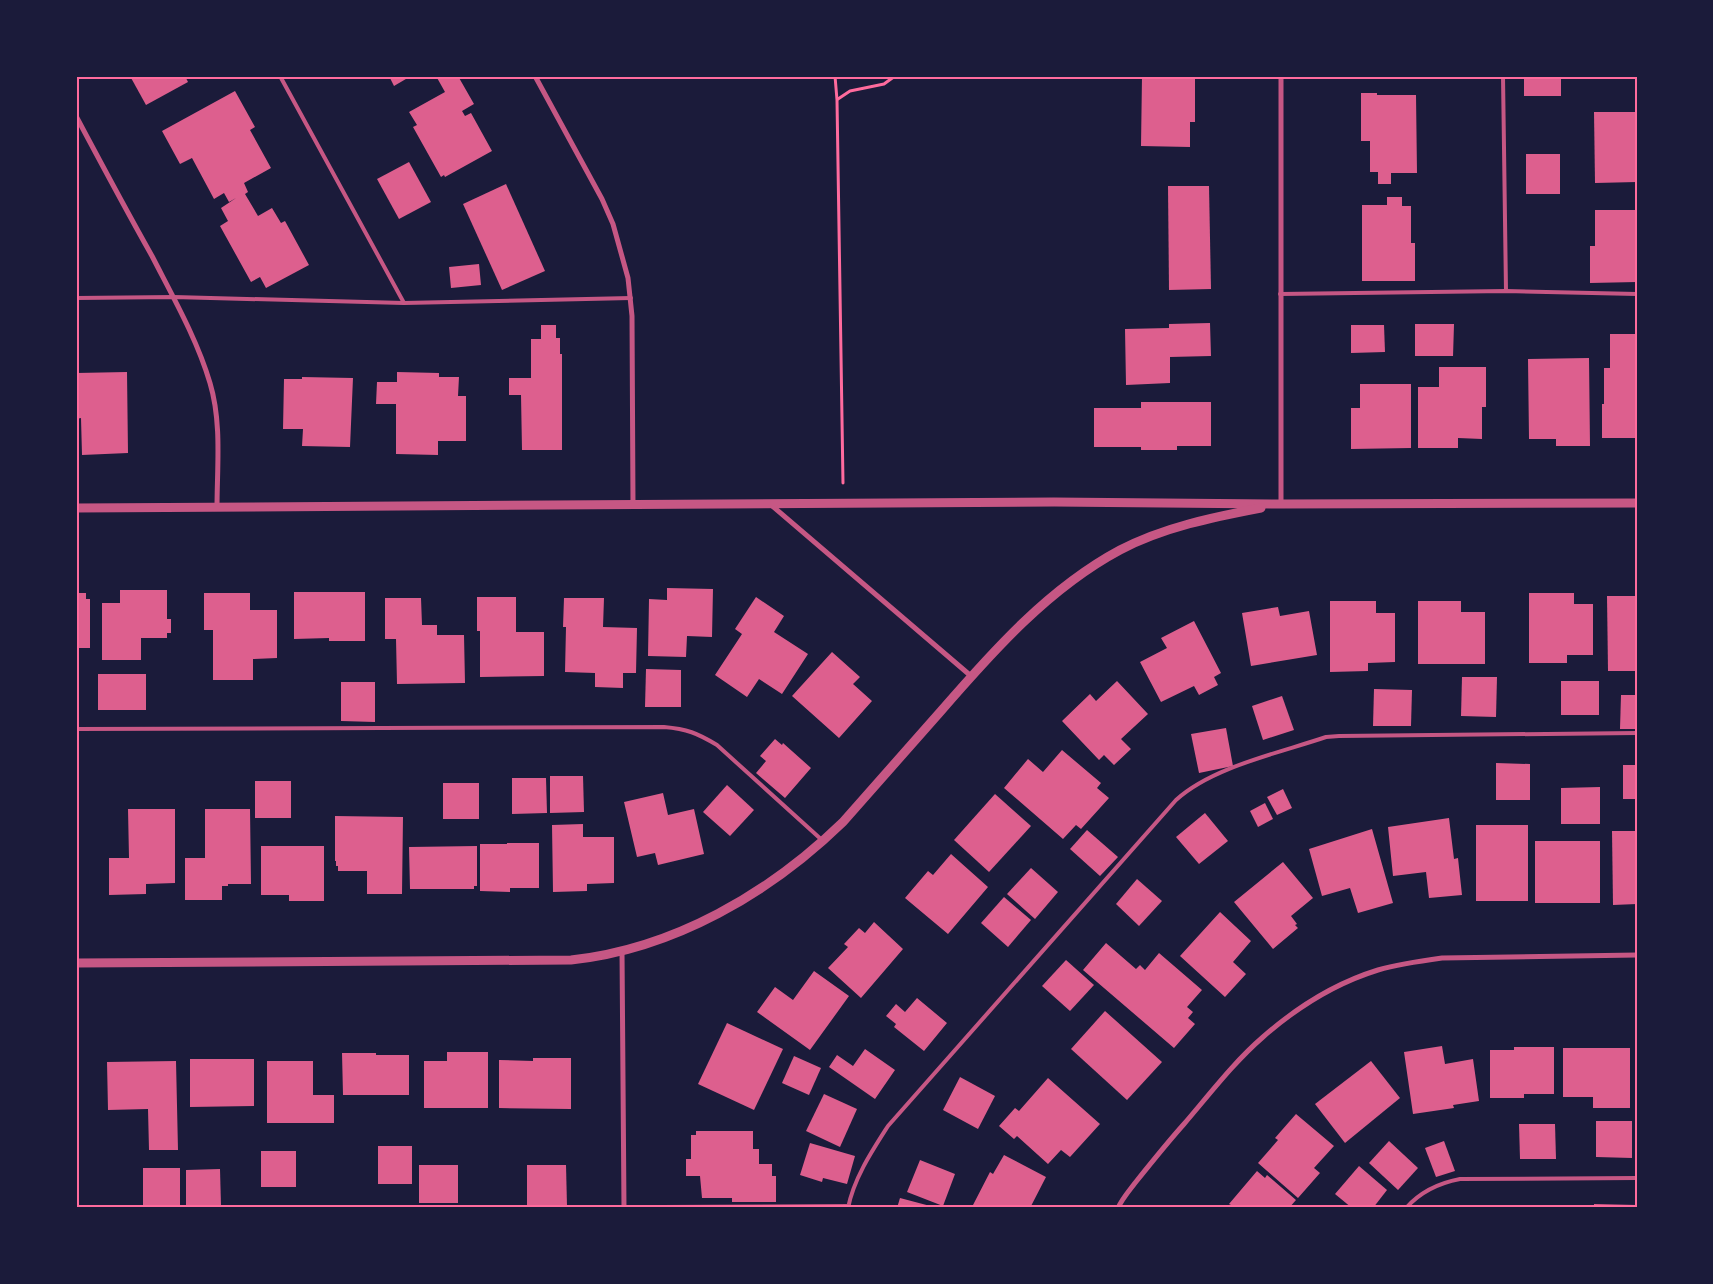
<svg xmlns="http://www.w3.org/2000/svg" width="1713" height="1284" font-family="Poppins,sans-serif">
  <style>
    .building { fill: #dd5f8e }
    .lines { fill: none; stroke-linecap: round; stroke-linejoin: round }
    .path { stroke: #ff6b9d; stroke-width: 3 }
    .service { stroke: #c65784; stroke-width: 4 }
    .minor { stroke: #c65784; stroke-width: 5 }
    .tertiary { stroke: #c65784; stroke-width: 9 }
    .neatline { fill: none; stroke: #ff6b9d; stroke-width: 2 }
  </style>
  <rect width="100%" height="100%" fill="#1b1b3a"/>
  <g class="building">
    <path d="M130 76H185L188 82 146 105Z"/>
    <path d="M389 76H411L394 86Z"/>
    <path d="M436 76H458L474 104 462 111 465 116 471 113 492 151 445 177 444 175 441 177 413 127 417 125 409 112 445 92Z"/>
    <path d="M1142 76H1195V122H1190V147L1141 146Z"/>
    <rect x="1524" y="76" width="37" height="20"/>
    <path d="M235 91 255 127 250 130 271 168 244 183 248 192 245 194 258 216 272 208 281 223 285 221 309 265 266 288 260 277 251 282 220 226 228 221 221 208 236 198 229 202 224 193 214 199 192 158 180 164 162 131Z"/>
    <path d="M1361 93H1377V95H1416L1417 173H1391V184H1378V172H1370V141H1361Z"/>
    <path d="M1594 112H1637V182L1595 183Z"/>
    <rect x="1526" y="154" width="34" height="40"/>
    <path d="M409 162 431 202 399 219 377 179Z"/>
    <path d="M506 184 545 271 502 290 463 204Z"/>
    <path d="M1168 186H1209L1211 289 1169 290Z"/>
    <path d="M1387 197H1402V206H1411V243H1415V281H1362V205H1387Z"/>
    <path d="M1595 210H1637V282L1590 283V246H1595Z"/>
    <path d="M479 264 481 285 451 288 449 267Z"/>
    <path d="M1210 323 1211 356 1170 357V383L1126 385 1125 329 1169 328V324Z"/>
    <path d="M1415 324H1454L1453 356H1415Z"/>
    <path d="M541 325H556V338H560V354H562V450H522L521 395H509V378H531V339H541Z"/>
    <path d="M1351 325H1384L1385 352 1351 353Z"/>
    <path d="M1610 334H1637V438H1602V404H1604V368H1610Z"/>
    <path d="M1589 358 1590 446H1556V439H1529L1528 359Z"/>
    <path d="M1439 367H1486V407H1482V439L1458 438V448H1418V387H1439Z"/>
    <path d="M127 372 128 453 82 455 81 418 76 419V373Z"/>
    <path d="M397 372 439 373V377H459L458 396H466V441H438V455L396 454V404H376L377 382H397Z"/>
    <path d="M302 377 353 378 350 447 302 446 303 429H283L284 379H302Z"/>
    <path d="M1360 384H1411V448L1351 449V408H1360Z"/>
    <path d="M1141 402H1211V446H1177V450H1141V447H1094V408H1141Z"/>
    <path d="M667 588 713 589 712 637 687 636 686 657 648 656 649 599 667 600Z"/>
    <path d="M120 590H167V619H171V633H167V638H141V660H102V603H120Z"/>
    <path d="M294 592H365V641H329V638L294 639Z"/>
    <path d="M76 593H86V599H90V648H76Z"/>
    <path d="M204 593H250V610H277V658L253 659V680H213V630H204Z"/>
    <path d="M1529 593H1574V604H1593V655H1567V663H1529Z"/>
    <path d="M1607 596H1637V671H1608Z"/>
    <path d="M477 597H516V632H544V676L480 677V631H477Z"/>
    <path d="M756 597 784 616 774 632 808 654 782 694 759 679 747 697 715 675 742 634 735 629Z"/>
    <path d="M385 598H421L422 625H437V635H464L465 683 397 684 396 639H385Z"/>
    <path d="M564 598H604L603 627 637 628 636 673H623V688L595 687V673L565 672 566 627H563Z"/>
    <path d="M1330 601H1376V613H1395V662L1368 663V671L1330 672Z"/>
    <path d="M1418 601H1461V612H1485V664H1418Z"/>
    <path d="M1278 607 1280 616 1309 611 1317 655 1251 666 1242 613Z"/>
    <path d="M1194 621 1221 673 1214 677 1218 685 1199 695 1194 686 1161 702 1140 662 1167 648 1161 638Z"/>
    <path d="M832 652 860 677 853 684 872 701 839 738 792 696Z"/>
    <path d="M646 669 681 670V707H645Z"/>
    <rect x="98" y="674" width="48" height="36"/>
    <path d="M1462 677H1497L1496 717 1461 716Z"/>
    <path d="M1117 681 1148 714 1121 739 1131 749 1114 765 1104 755 1099 760 1062 721 1090 694 1096 701Z"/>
    <rect x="1561" y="681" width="38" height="34"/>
    <path d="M341 682H375V722L341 721Z"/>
    <path d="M1374 689 1412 690 1411 726H1373Z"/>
    <path d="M1621 695H1637V729H1620Z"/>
    <path d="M1282 696 1294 730 1263 740 1252 706Z"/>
    <path d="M1226 728 1233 766 1199 773 1191 734Z"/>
    <path d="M775 739 782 745 783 743 811 768 785 798 756 773 766 761 760 756Z"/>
    <path d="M1062 750 1101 783 1097 788 1109 798 1081 829 1076 825 1063 839 1004 788 1028 759 1043 772Z"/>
    <path d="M1496 763 1530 764V800H1496Z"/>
    <rect x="1623" y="765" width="14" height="34"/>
    <path d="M550 776H583L584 812 550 813Z"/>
    <path d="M512 778H546L547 813 512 814Z"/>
    <rect x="255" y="781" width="36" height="37"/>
    <rect x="443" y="783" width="36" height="36"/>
    <path d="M727 785 754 810 730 836 703 812Z"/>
    <path d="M1600 787V824H1561V788Z"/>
    <path d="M1283 789 1292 808 1277 815 1267 797Z"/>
    <path d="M663 793 668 815 694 809 704 854 658 865 655 853 637 857 624 802Z"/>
    <path d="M995 794 1031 826 989 872 954 840Z"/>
    <path d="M1265 803 1273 819 1258 827 1250 811Z"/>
    <path d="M128 809H175V883L146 884V894L109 895V858H129Z"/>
    <path d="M205 809H250L251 884H228V886H222V900H185V858H205Z"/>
    <path d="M1205 813 1228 841 1199 864 1176 837Z"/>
    <path d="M335 816 403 817 402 894H367V871H338V866H336V861H335Z"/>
    <path d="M1449 818 1454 859 1458 858 1462 895 1429 898 1426 872 1393 876 1388 827Z"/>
    <path d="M583 824V837H614V883L587 884V891L553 892 552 825Z"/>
    <rect x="1476" y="825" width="52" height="76"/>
    <path d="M1372 829 1393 903 1358 913 1350 888 1322 896 1309 849Z"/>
    <path d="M1087 830 1118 857 1100 876 1070 849Z"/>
    <path d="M1612 831H1637V904L1613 905Z"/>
    <rect x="1535" y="841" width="65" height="62"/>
    <path d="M507 843H539V888H510V892L480 891V844H507Z"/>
    <path d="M261 846H324V901H289V895H261Z"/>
    <path d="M477 846V886H474V889H410L409 847Z"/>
    <path d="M951 854 988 887 948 934 905 898 928 871 933 875Z"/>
    <path d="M1283 862 1313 898 1291 916 1297 924 1295 925 1298 928 1273 949 1234 902Z"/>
    <path d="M1031 868 1058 892 1035 919 1007 894Z"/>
    <path d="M1137 879 1162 901 1139 926 1116 904Z"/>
    <path d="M1004 897 1031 920 1008 947 981 923Z"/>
    <path d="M1220 912 1251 941 1233 962 1246 974 1225 997 1180 956Z"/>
    <path d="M874 922 903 949 861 998 828 968 848 947 844 944 859 928 865 933Z"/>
    <path d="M1106 943 1136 969 1140 965 1145 970 1159 953 1202 990 1187 1007 1193 1012 1188 1018 1195 1024 1174 1048 1083 970Z"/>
    <path d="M1066 960 1094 985 1070 1011 1042 986Z"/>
    <path d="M814 971 849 996 810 1050 757 1012 775 987 793 1000Z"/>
    <path d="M917 998 947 1023 924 1051 894 1027 896 1024 886 1016 896 1004 905 1012Z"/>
    <path d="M1105 1011 1162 1062 1127 1100 1071 1049Z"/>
    <path d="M727 1023 783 1049 754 1110 698 1084Z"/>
    <path d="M1442 1046 1445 1064 1473 1059 1479 1101 1453 1105 1454 1108 1413 1114 1404 1052Z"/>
    <path d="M1514 1047H1554V1094H1524V1098H1490V1050H1514Z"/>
    <path d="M1563 1048H1630V1108H1593V1097H1563Z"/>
    <path d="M865 1049 895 1070 875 1099 829 1067 837 1055 853 1066Z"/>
    <path d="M447 1052H488V1108H424V1061H447Z"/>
    <path d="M342 1053H376V1055H409V1095H343Z"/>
    <path d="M794 1056 821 1068 809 1095 782 1083Z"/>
    <path d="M533 1058H571V1109L499 1108V1060L533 1061Z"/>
    <path d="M190 1059H254V1106L190 1107Z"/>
    <path d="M176 1061 178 1150H149L148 1109 108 1110 107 1062Z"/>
    <path d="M267 1061H313V1095H334V1123H267Z"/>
    <path d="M1371 1061 1400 1098 1345 1143 1315 1104Z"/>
    <path d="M960 1077 995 1096 978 1129 943 1110Z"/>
    <path d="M1048 1078 1100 1124 1070 1157 1061 1150 1048 1164 1017 1136 1014 1139 999 1126 1015 1108 1019 1111Z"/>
    <path d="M824 1094 857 1109 840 1147 806 1131Z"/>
    <path d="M1296 1114 1334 1146 1314 1168 1320 1173 1298 1198 1258 1163 1278 1140 1275 1138Z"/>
    <path d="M1596 1121H1632V1158L1596 1157Z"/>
    <path d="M1519 1124H1555L1556 1159H1520Z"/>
    <path d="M696 1131H753V1149H759V1164H772V1176H776V1202H732V1198H702L700 1176H686V1159H691V1135H696Z"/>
    <path d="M1389 1141 1418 1168 1398 1190 1369 1163Z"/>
    <path d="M1444 1141 1455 1171 1436 1177 1425 1148Z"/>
    <path d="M810 1143 855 1156 847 1184 823 1178 822 1182 800 1175Z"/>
    <rect x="378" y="1146" width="34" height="38"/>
    <rect x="261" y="1151" width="35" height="36"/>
    <path d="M1004 1155 1046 1177 1030 1208H978L973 1205 990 1172 993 1174Z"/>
    <path d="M920 1160 955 1174 943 1206 907 1192Z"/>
    <rect x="419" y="1165" width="39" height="38"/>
    <path d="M527 1165H566L567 1206H527Z"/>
    <path d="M1359 1166 1387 1190 1373 1208H1352L1335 1194Z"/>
    <rect x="143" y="1168" width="37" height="38"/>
    <path d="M220 1169 221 1206 186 1207V1170Z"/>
    <path d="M1257 1171 1265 1178 1267 1175 1296 1200 1289 1208H1229L1231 1205 1229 1204Z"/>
    <path d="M900 1198 934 1207V1208H897Z"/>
    <path d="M1594 1204 1637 1205V1208H1594Z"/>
  </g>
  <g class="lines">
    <g class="path">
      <path d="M835 76 837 100 843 483"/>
      <path d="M838 99 850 91 884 84 895 76"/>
    </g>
    <g class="service">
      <path d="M280 76 404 303"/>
      <path d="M1503 76 1506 291"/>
      <path d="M1280 294 1506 291 1637 294"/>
      <path d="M76 298 174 297 404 303 631 298"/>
      <path d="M76 729 664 727C687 729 697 733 717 745L823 841"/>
      <path d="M481 1208 849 1206"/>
      <path d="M848 1208C854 1178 872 1151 888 1126L1176 800C1212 767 1279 753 1326 737L1339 736 1637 733"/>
      <path d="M1406 1208C1421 1191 1439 1183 1460 1179L1637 1178"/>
    </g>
    <g class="minor">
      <path d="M535 76 602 199 613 224 628 278 632 316 633 505"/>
      <path d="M1281 76V504"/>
      <path d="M76 116C101 163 126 210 152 256 173 297 197 339 210 383 222 423 217 467 217 508"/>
      <path d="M770 504 971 676"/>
      <path d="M622 951 624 1208"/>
      <path d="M1118 1208C1122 1199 1129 1191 1135 1183 1151 1163 1167 1143 1184 1124 1209 1095 1234 1062 1263 1037 1296 1008 1336 983 1378 970 1399 964 1420 961 1442 958L1637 955"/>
    </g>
    <g class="tertiary">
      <path d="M76 508 1054 502 1281 504 1637 503"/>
      <path d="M76 963 571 960C674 949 770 893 843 822 876 785 908 748 941 711 993 651 1049 588 1120 550 1164 527 1214 517 1261 508"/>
    </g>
  </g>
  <rect width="1713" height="1284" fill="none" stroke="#1b1b3a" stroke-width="155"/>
  <rect x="78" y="78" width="1558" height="1128" class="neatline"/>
</svg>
